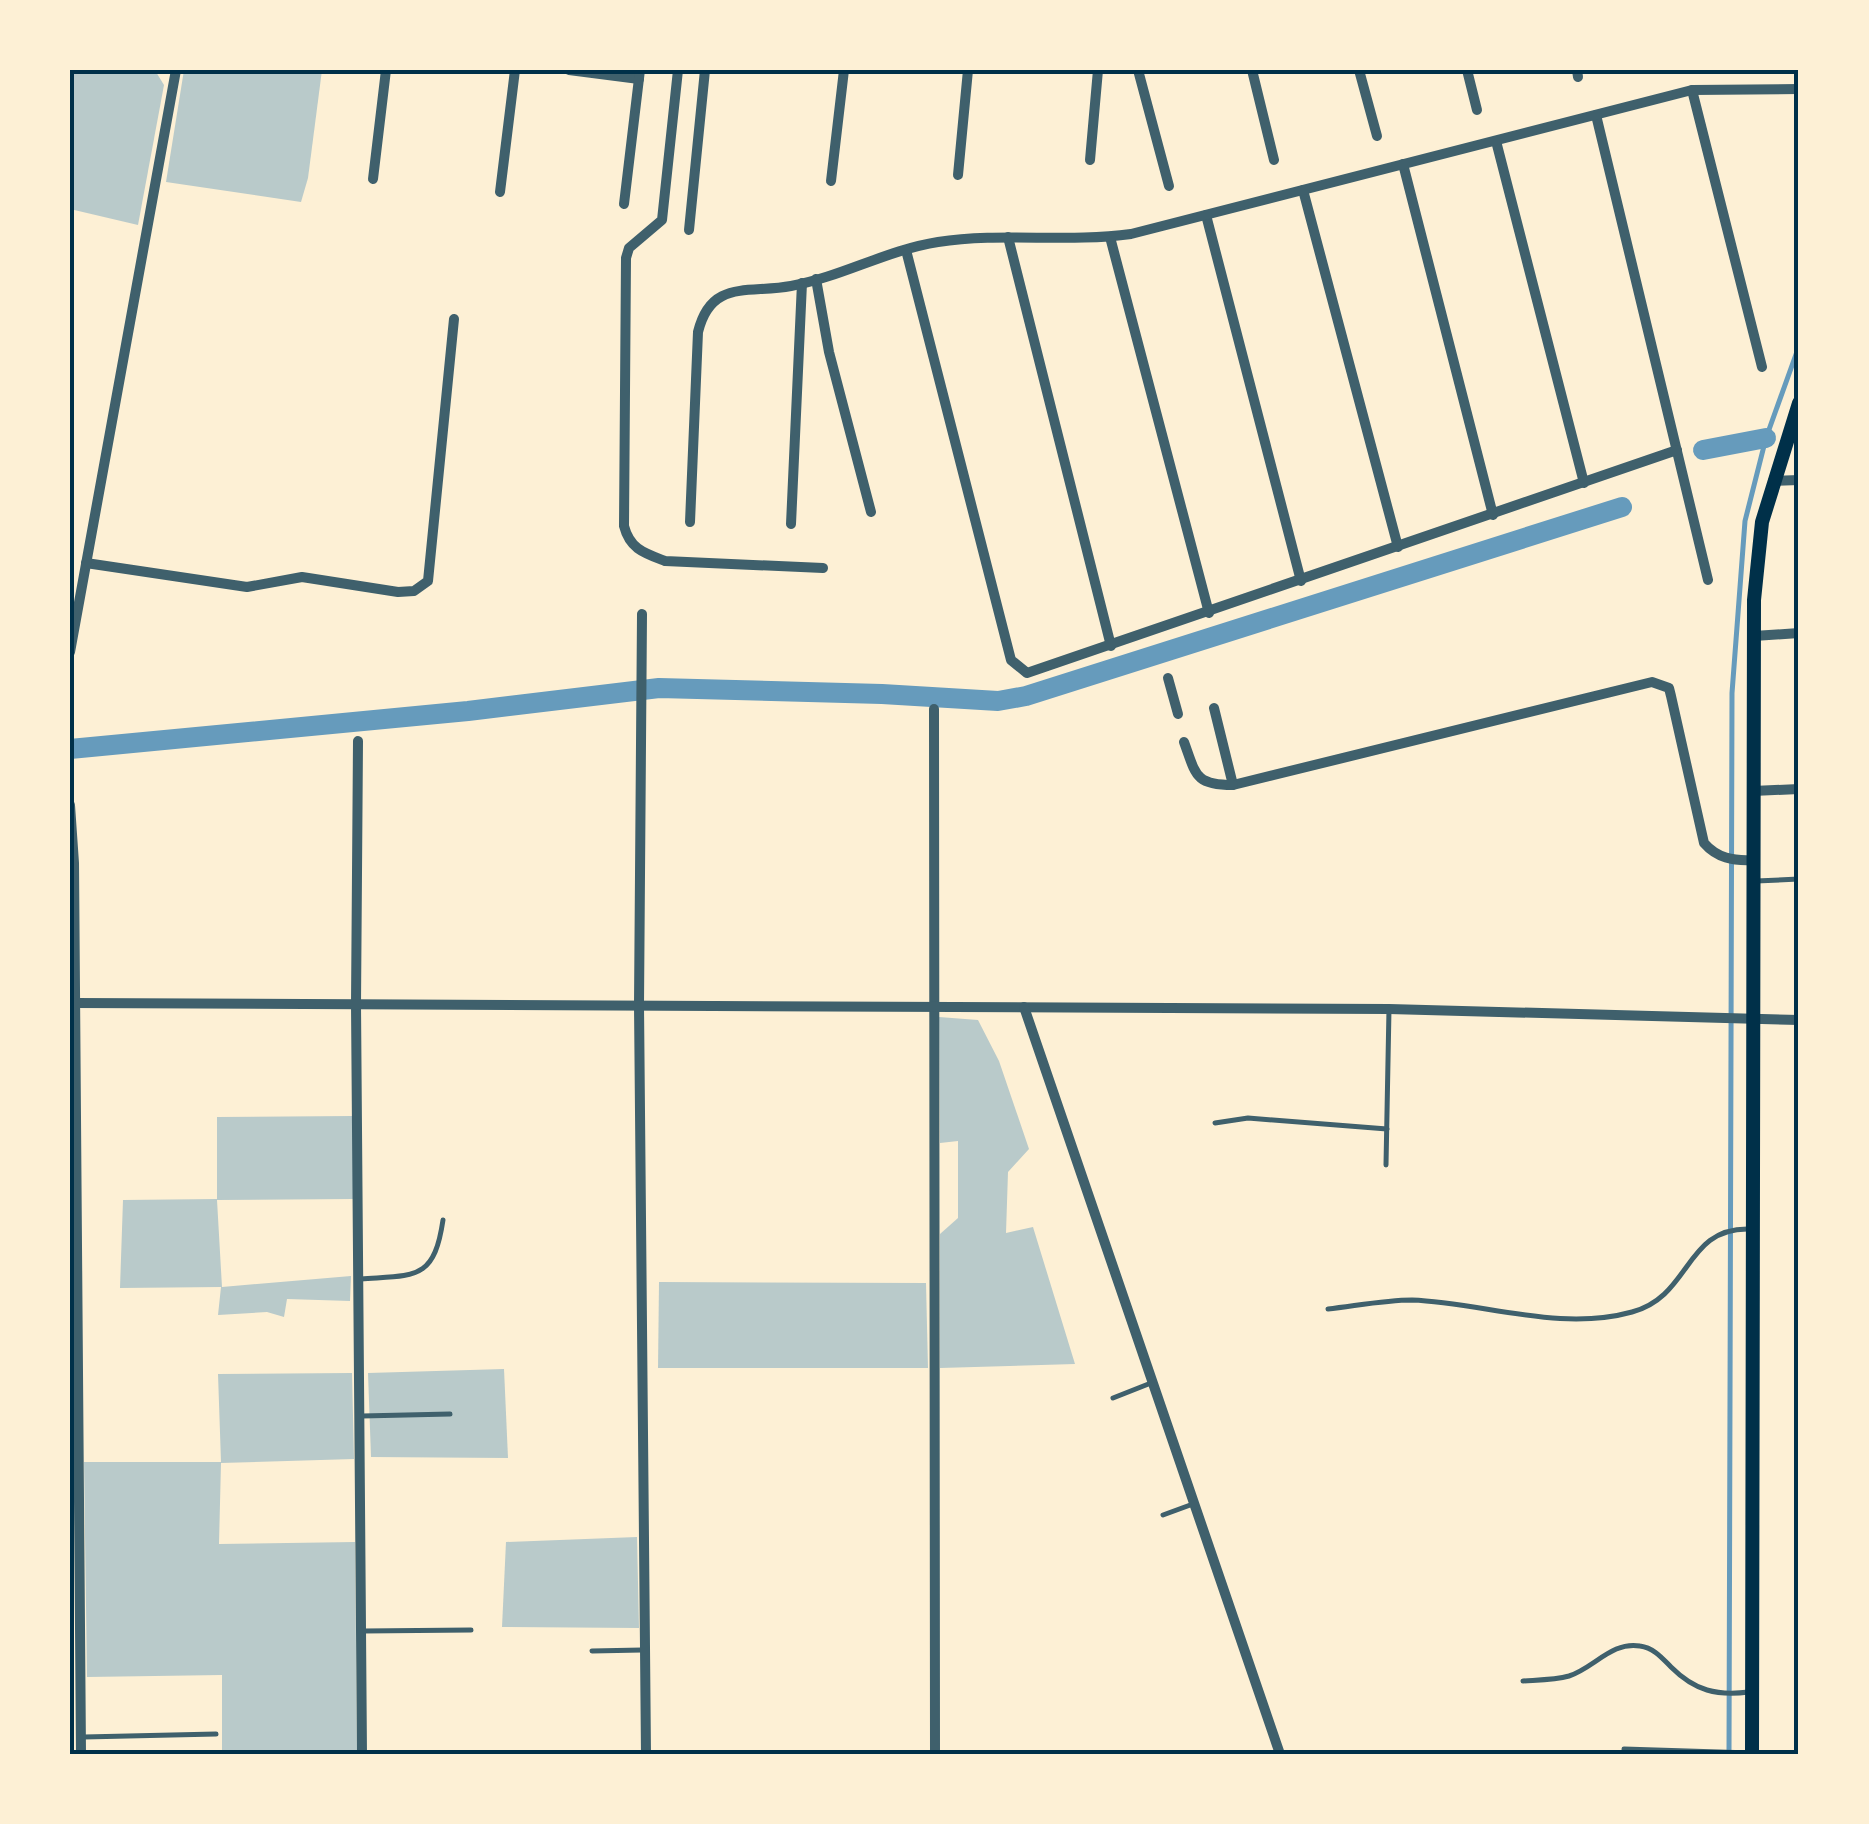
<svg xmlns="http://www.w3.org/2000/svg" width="1869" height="1824" font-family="Montserrat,sans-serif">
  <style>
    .green { fill: #b9caca }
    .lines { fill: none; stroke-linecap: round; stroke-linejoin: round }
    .stream { stroke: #669bbc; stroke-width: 5 }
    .canal { stroke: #669bbc; stroke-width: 20 }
    .service { stroke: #3f606c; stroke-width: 5 }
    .minor { stroke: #3f606c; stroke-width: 10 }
    .secondary { stroke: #003049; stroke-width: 14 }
    .neatline { fill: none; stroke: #003049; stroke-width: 4 }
  </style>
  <rect width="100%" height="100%" fill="#fdf0d5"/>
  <g class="green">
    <path d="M70 70H145L156 72 164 85 138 225 70 209Z"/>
    <path d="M184 70H322L308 178 301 202 166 182Z"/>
    <path d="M939 1017 978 1020 999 1061 1029 1149 1008 1172 1006 1233 1033 1227 1075 1364 940 1368V1234L958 1218V1141L940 1143Z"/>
    <path d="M353 1116V1199L217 1200 222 1287 351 1276 350 1301 287 1299 284 1317 267 1312 218 1315 221 1287 120 1288 123 1200 217 1199V1117Z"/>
    <path d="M659 1282 926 1283 928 1368H658Z"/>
    <path d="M504 1369 508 1458 371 1457 368 1373Z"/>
    <path d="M352 1373 354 1459 221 1463 219 1544 355 1542 357 1754H222V1675L87 1677 84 1462H221L218 1374Z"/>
    <path d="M637 1537 639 1628 502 1627 506 1542Z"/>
  </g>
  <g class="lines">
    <path class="stream" d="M1729 1754 1732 693 1745 521 1766 438 1799 346"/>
    <g class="canal">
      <path d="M1703 450 1766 438"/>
      <path d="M70 749 468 711 659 688 882 694 998 701 1026 696 1622 507"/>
    </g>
    <g class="service">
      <path d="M1756 881 1799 879"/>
      <path d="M1215 1123 1248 1118 1387 1129"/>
      <path d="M1386 1165 1389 1009"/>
      <path d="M361 1279C415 1275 434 1281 443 1220"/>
      <path d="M1328 1309C1355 1306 1385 1300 1412 1300 1484 1303 1560 1332 1632 1312 1692 1296 1684 1227 1750 1229"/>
      <path d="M1113 1398 1151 1383"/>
      <path d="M362 1416 450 1414"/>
      <path d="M1163 1515 1193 1504"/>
      <path d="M364 1631 471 1630"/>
      <path d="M592 1651 642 1650"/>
      <path d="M1523 1681C1538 1680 1555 1680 1569 1676 1594 1668 1612 1641 1640 1646 1654 1648 1662 1658 1671 1667 1695 1691 1717 1696 1749 1692"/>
      <path d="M84 1737 216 1734"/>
      <path d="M1624 1749 1751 1753"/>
    </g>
    <g class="minor">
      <path d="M569 70 639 79"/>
      <path d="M678 70 662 220 629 248 626 258 624 526C630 549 644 553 665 561L823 568"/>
      <path d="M1138 70 1169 186"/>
      <path d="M1252 70 1274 160"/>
      <path d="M1359 70 1377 136"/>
      <path d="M1467 70 1477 110"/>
      <path d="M1577 70 1578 77"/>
      <path d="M1692 90 1762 367"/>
      <path d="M1596 115 1708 580"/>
      <path d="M1496 141 1584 483"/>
      <path d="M1090 160 1098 70"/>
      <path d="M1403 164 1493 515"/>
      <path d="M958 175 968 70"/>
      <path d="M373 179 386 70"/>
      <path d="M831 181 844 70"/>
      <path d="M1303 190 1398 547"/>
      <path d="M500 192 515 70"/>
      <path d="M624 204 640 70"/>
      <path d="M1206 215 1301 581"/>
      <path d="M689 230 705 70"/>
      <path d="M1008 237 1111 646"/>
      <path d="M1110 237 1209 613"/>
      <path d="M906 250 1011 660 1027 673 1677 450"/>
      <path d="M816 279 829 352 871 512"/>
      <path d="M1773 481 1799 480"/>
      <path d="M690 522 698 332C711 279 748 294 791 286 841 277 887 250 938 242 1002 232 1067 243 1131 234L1692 90 1799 89"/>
      <path d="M791 524 802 283"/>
      <path d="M86 563 247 587 302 577 398 592 414 591 428 581 454 319"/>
      <path d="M642 614 639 1005 646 1754"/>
      <path d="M1754 636 1799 633"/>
      <path d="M70 652 176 70"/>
      <path d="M1168 678 1178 714"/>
      <path d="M1214 708 1233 785 1652 682 1669 688 1671 696 1704 843C1717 858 1733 861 1753 860"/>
      <path d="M934 709 935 1754"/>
      <path d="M358 741 356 1004 362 1754"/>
      <path d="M1184 742C1196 775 1195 785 1233 785"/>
      <path d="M1753 791 1799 789"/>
      <path d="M70 805 74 863 81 1754"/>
      <path d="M75 1003 1389 1009 1799 1020"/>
      <path d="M1024 1007 1280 1754"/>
    </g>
    <path class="secondary" d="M1752 1754 1754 600 1762 522 1799 403"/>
  </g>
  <rect width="1869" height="1824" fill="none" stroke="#fdf0d5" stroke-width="145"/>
  <rect x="72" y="72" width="1724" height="1680" class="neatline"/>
</svg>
